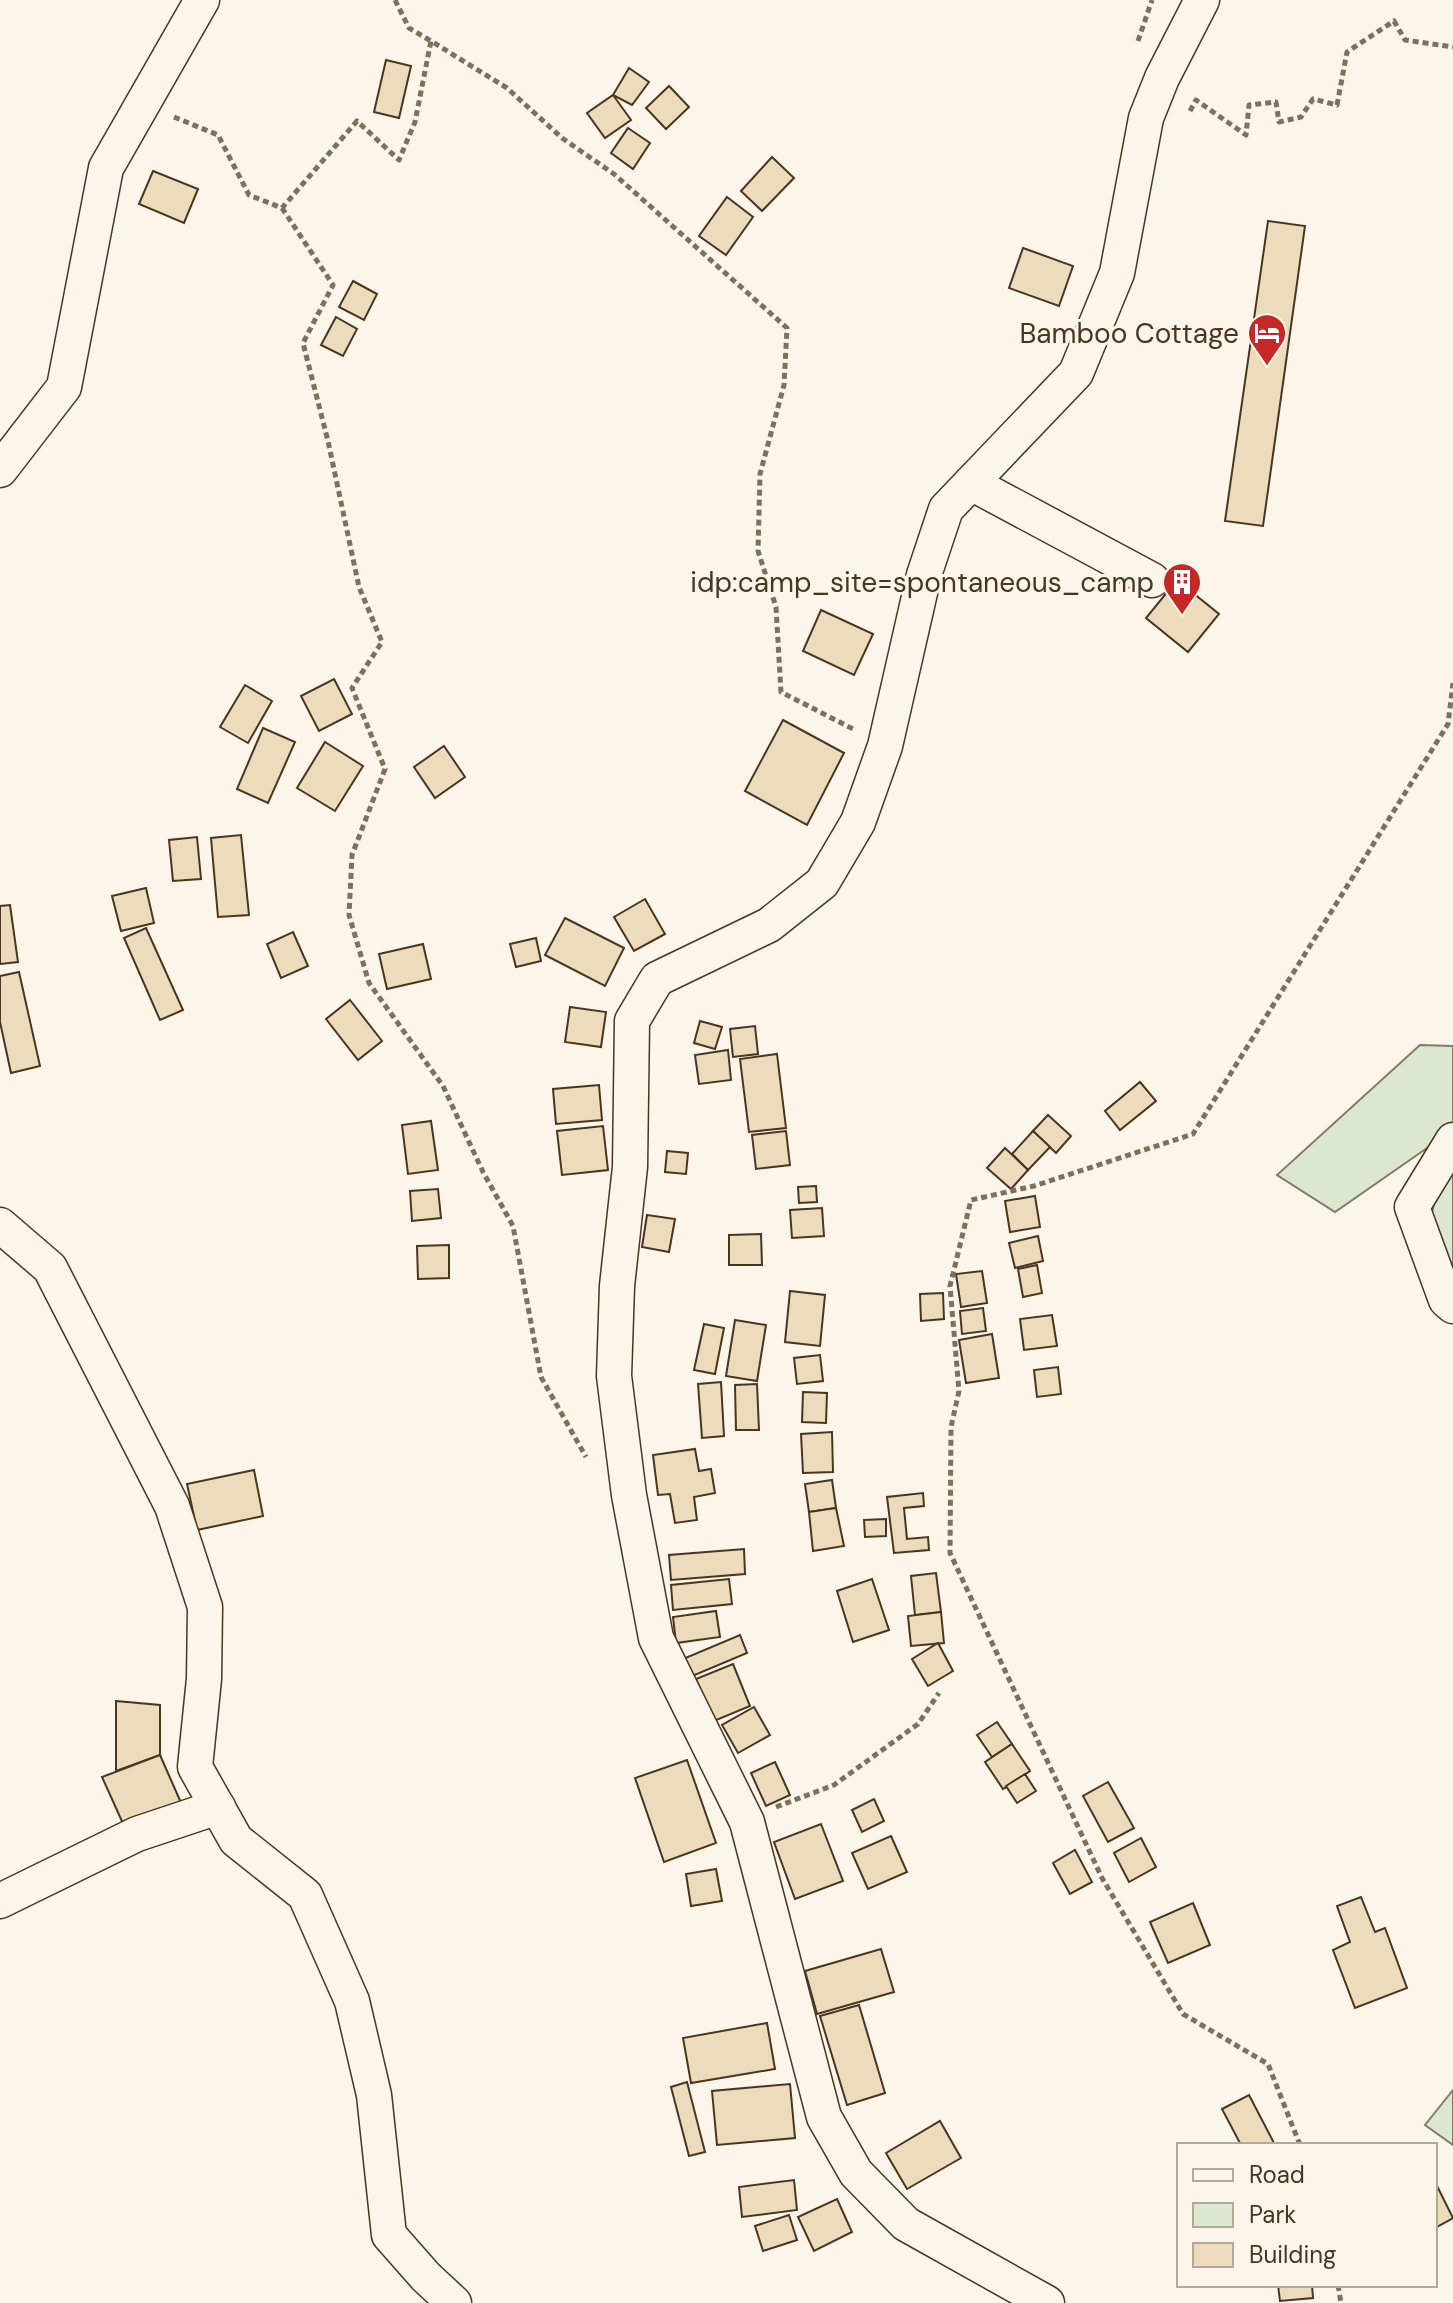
<svg xmlns="http://www.w3.org/2000/svg" width="1453" height="2303" font-family="'DM Sans',sans-serif">
  <style>
    .green { fill: #dce7d0; stroke: #887966; stroke-width: 2 }
    .building { fill: #ecdcbc; stroke: #4a3520; stroke-width: 2 }
    .lines { fill: none; stroke-linecap: round; stroke-linejoin: round }
    .minor-casing { stroke: #4a3520; stroke-width: 37 }
    .path { stroke: #7f6f5c; stroke-width: 5; stroke-dasharray: 6 4; stroke-linecap: butt }
    .minor { stroke: #fbf6e9; stroke-width: 34 }
    .labels { text-anchor: middle; stroke-width: 6; stroke-linejoin: round; paint-order: stroke }
    .poi-label { font-size: 28px; fill: #4a3520; stroke: #fbf6e9; text-anchor: end }
  </style>
  <rect width="100%" height="100%" fill="#fbf6e9"/>
  <g class="green">
    <path d="M1420 1045 1453 1046V1276L1428 1232 1436 1194 1430 1146 1335 1212 1277 1175Z"/>
    <path d="M1453 2090V2145L1425 2125Z"/>
  </g>
  <g class="building">
    <path d="M386 60 411 66 399 118 374 112Z"/>
    <path d="M629 68 649 82 632 105 613 95Z"/>
    <path d="M669 86 689 107 666 129 646 108Z"/>
    <path d="M613 95 631 120 605 138 587 113Z"/>
    <path d="M628 128 650 143 633 169 611 153Z"/>
    <path d="M772 157 794 178 762 211 741 191Z"/>
    <path d="M153 171 198 189 184 223 139 204Z"/>
    <path d="M727 197 753 217 726 255 699 236Z"/>
    <path d="M1268 221 1305 226 1263 526 1225 521Z"/>
    <path d="M1023 248 1073 266 1059 306 1009 288Z"/>
    <path d="M353 281 377 294 364 320 339 307Z"/>
    <path d="M336 317 357 329 343 356 321 345Z"/>
    <path d="M1177 580 1219 614 1188 652 1146 618Z"/>
    <path d="M821 610 873 634 854 675 803 651Z"/>
    <path d="M334 679 352 714 319 731 301 696Z"/>
    <path d="M245 685 272 701 248 743 220 727Z"/>
    <path d="M783 720 844 753 807 825 745 791Z"/>
    <path d="M263 728 295 742 268 803 237 789Z"/>
    <path d="M325 742 363 766 335 811 297 788Z"/>
    <path d="M444 746 465 777 435 798 414 767Z"/>
    <path d="M241 835 249 915 218 917 211 838Z"/>
    <path d="M197 837 201 879 173 881 169 840Z"/>
    <path d="M146 888 154 923 121 931 112 896Z"/>
    <path d="M645 899 665 934 634 951 614 917Z"/>
    <path d="M10 905 18 962 0 964V906Z"/>
    <path d="M565 918 624 948 605 986 545 955Z"/>
    <path d="M146 928 183 1010 160 1020 124 938Z"/>
    <path d="M293 932 308 966 281 978 267 944Z"/>
    <path d="M536 938 541 961 516 967 510 944Z"/>
    <path d="M423 944 431 979 387 989 379 954Z"/>
    <path d="M19 972 40 1066 11 1073 0 1022V976Z"/>
    <path d="M350 1000 382 1041 358 1060 326 1019Z"/>
    <path d="M570 1007 606 1012 601 1047 565 1042Z"/>
    <path d="M700 1021 722 1027 715 1049 694 1043Z"/>
    <path d="M755 1026 758 1054 733 1057 730 1029Z"/>
    <path d="M728 1050 731 1080 699 1084 695 1055Z"/>
    <path d="M777 1054 786 1128 749 1132 740 1059Z"/>
    <path d="M1140 1082 1156 1101 1120 1130 1105 1111Z"/>
    <path d="M599 1085 602 1120 556 1124 553 1089Z"/>
    <path d="M1048 1115 1071 1136 1056 1153 1033 1131Z"/>
    <path d="M431 1121 438 1170 408 1174 402 1125Z"/>
    <path d="M603 1126 608 1170 562 1175 557 1131Z"/>
    <path d="M786 1131 790 1165 756 1169 752 1135Z"/>
    <path d="M1033 1131 1050 1147 1028 1170 1012 1154Z"/>
    <path d="M1005 1148 1028 1170 1011 1189 987 1168Z"/>
    <path d="M667 1151 688 1153 686 1174 665 1172Z"/>
    <path d="M816 1186 817 1202 799 1203 798 1187Z"/>
    <path d="M438 1189 441 1218 412 1221 410 1191Z"/>
    <path d="M1035 1196 1040 1227 1010 1232 1005 1201Z"/>
    <path d="M822 1208 824 1236 792 1238 790 1210Z"/>
    <path d="M647 1215 675 1219 669 1252 642 1247Z"/>
    <path d="M761 1234 762 1265H729V1235Z"/>
    <path d="M1038 1236 1043 1261 1015 1268 1009 1243Z"/>
    <path d="M449 1245V1278L418 1279 417 1246Z"/>
    <path d="M1037 1265 1042 1293 1023 1297 1018 1269Z"/>
    <path d="M982 1271 987 1303 961 1307 956 1274Z"/>
    <path d="M790 1291 825 1295 820 1346 785 1342Z"/>
    <path d="M943 1293 944 1319 921 1321 920 1294Z"/>
    <path d="M983 1308 986 1331 962 1334 960 1311Z"/>
    <path d="M1052 1315 1057 1346 1024 1350 1020 1319Z"/>
    <path d="M735 1320 766 1325 757 1381 726 1376Z"/>
    <path d="M704 1324 724 1328 715 1374 694 1370Z"/>
    <path d="M992 1334 999 1378 966 1383 959 1340Z"/>
    <path d="M820 1355 823 1381 797 1384 794 1358Z"/>
    <path d="M1058 1367 1061 1394 1037 1397 1034 1370Z"/>
    <path d="M721 1382 724 1436 702 1438 698 1384Z"/>
    <path d="M757 1384 759 1430H736L735 1385Z"/>
    <path d="M803 1392 827 1393 826 1423 802 1422Z"/>
    <path d="M832 1432 833 1472 803 1473 801 1434Z"/>
    <path d="M695 1449 699 1471 711 1469 715 1493 694 1497 697 1520 675 1523 670 1494 658 1495 653 1455Z"/>
    <path d="M254 1470 263 1516 197 1530 187 1484Z"/>
    <path d="M832 1480 836 1508 809 1512 805 1484Z"/>
    <path d="M923 1493 924 1506 904 1508 907 1539 928 1537 929 1550 894 1553 887 1497Z"/>
    <path d="M836 1508 844 1546 813 1551 809 1512Z"/>
    <path d="M886 1519V1536L865 1537 864 1520Z"/>
    <path d="M744 1549 745 1574 671 1580 669 1555Z"/>
    <path d="M936 1573 941 1612 915 1615 911 1576Z"/>
    <path d="M729 1579 732 1604 673 1610 671 1585Z"/>
    <path d="M872 1579 889 1630 853 1642 837 1591Z"/>
    <path d="M716 1611 720 1637 676 1643 673 1617Z"/>
    <path d="M941 1612 944 1643 911 1646 908 1616Z"/>
    <path d="M740 1635 747 1653 690 1677 683 1659Z"/>
    <path d="M938 1643 953 1671 928 1686 912 1659Z"/>
    <path d="M733 1664 750 1706 714 1721 696 1679Z"/>
    <path d="M116 1701 160 1705V1755L116 1771Z"/>
    <path d="M754 1707 770 1735 738 1753 722 1725Z"/>
    <path d="M997 1722 1012 1744 992 1757 977 1735Z"/>
    <path d="M1012 1744 1030 1771 1003 1789 985 1762Z"/>
    <path d="M160 1755 182 1805 125 1828 102 1777Z"/>
    <path d="M687 1760 716 1843 664 1862 635 1778Z"/>
    <path d="M775 1762 790 1795 766 1806 751 1773Z"/>
    <path d="M1025 1774 1036 1791 1017 1803 1006 1786Z"/>
    <path d="M1108 1782 1134 1828 1108 1842 1083 1796Z"/>
    <path d="M874 1799 884 1821 862 1832 852 1810Z"/>
    <path d="M821 1824 843 1881 795 1899 774 1842Z"/>
    <path d="M891 1836 907 1872 868 1889 852 1853Z"/>
    <path d="M1141 1838 1156 1867 1129 1882 1114 1853Z"/>
    <path d="M1075 1850 1092 1882 1070 1894 1053 1863Z"/>
    <path d="M716 1869 722 1901 691 1906 686 1874Z"/>
    <path d="M1361 1897 1375 1932 1385 1928 1407 1988 1355 2008 1333 1950 1350 1942 1337 1906Z"/>
    <path d="M1193 1903 1210 1945 1168 1963 1150 1922Z"/>
    <path d="M881 1949 894 1992 817 2014 805 1971Z"/>
    <path d="M859 2005 885 2093 847 2105 820 2016Z"/>
    <path d="M767 2023 775 2069 691 2083 683 2038Z"/>
    <path d="M687 2082 705 2152 689 2156 671 2087Z"/>
    <path d="M790 2084 795 2138 717 2145 712 2091Z"/>
    <path d="M1249 2095 1274 2143 1272 2145H1241L1222 2109Z"/>
    <path d="M940 2121 961 2158 907 2189 886 2153Z"/>
    <path d="M794 2180 797 2210 742 2217 739 2187Z"/>
    <path d="M1436 2184 1453 2218 1435 2228V2185Z"/>
    <path d="M837 2199 852 2232 814 2251 798 2217Z"/>
    <path d="M789 2215 797 2240 763 2251 755 2226Z"/>
    <path d="M1278 2285H1312L1313 2298 1280 2301Z"/>
  </g>
  <g class="lines">
    <g class="minor-casing">
      <g id="minor">
        <path d="M0 470 64 387 106 168 202 0"/>
        <path d="M971 483 1152 580"/>
        <path d="M1453 1140 1412 1207 1446 1300 1453 1306"/>
        <path d="M0 1225 50 1268 172 1506 205 1607 204 1679 195 1767 236 1840 305 1895 352 2001 374 2095 389 2235 426 2277 454 2303"/>
        <path d="M0 1901 137 1834 218 1807"/>
        <path d="M1047 2303 906 2224 856 2173 824 2117 747 1822 656 1638 629 1495 614 1376 617 1286 630 1167 632 1021 657 979 769 925 822 883 858 822 885 746 924 575 946 509 1076 373 1117 273 1146 118 1162 78 1202 0"/>
      </g>
    </g>
    <g class="path">
      <path d="M395 0 409 28 431 41"/>
      <path d="M1138 41 1152 0"/>
      <path d="M1190 111 1196 100 1246 135 1249 105 1276 102 1279 122 1301 117 1313 99 1337 105 1347 52 1394 21 1405 40 1453 47"/>
      <path d="M174 117 218 135 249 195 282 208 357 121 399 160 415 122 431 41 507 88 562 138 614 174 787 328 784 385 760 474 758 551 776 607 781 692 855 730"/>
      <path d="M282 208 333 285 303 343 328 441 359 587 382 642 352 688 385 769 352 855 349 915 369 983 443 1086 483 1172 513 1226 541 1377 586 1457"/>
      <path d="M776 1807 834 1785 918 1724 939 1693"/>
      <path d="M1300 2145 1268 2064 1183 2014 1102 1878 950 1553 951 1427 959 1391 950 1286 971 1200 1034 1186 1193 1134 1448 724 1453 683"/>
      <path d="M1338 2285 1341 2303"/>
    </g>
    <use href="#minor" class="minor"/>
  </g>
  <defs>
    <g id="hotel-pin" transform="scale(2)"><path d="M0 17L-7.5 6A9.5 9.5 0 1 1 7.5 6Z" fill="#c62828" stroke="#fbf6e9"/><path d="M-6-4.5h1.5V1H6V5H4.5V3h-9V5H-6ZM-4 0a1.8 1.8 0 1 1 3.6 0ZM.5 0V-2.5h3Q6-2.5 6 0Z" fill="#fff"/></g>
    <g id="building-pin" transform="scale(2)"><path d="M0 17L-7.5 6A9.5 9.5 0 1 1 7.5 6Z" fill="#c62828" stroke="#fbf6e9"/><path d="M-4-6H4V6H1V3H-1V6H-4ZM-2.5-4.3h1.7v1.8h-1.7ZM.8-4.3h1.7v1.8H.8ZM-2.5-1h1.7V.8h-1.7ZM.8-1h1.7V.8H.8Z" fill="#fff"/></g>
  </defs>
  <g fill-rule="evenodd">
    <use href="#hotel-pin" x="1267" y="333"/>
    <use href="#building-pin" x="1182" y="582"/>
  </g>
  <g class="labels">
    <g class="poi-label">
      <text x="1239" y="343">Bamboo Cottage</text>
      <text x="1154" y="592">idp:camp_site=spontaneous_camp</text>
    </g>
  </g>
  <rect x="1177" y="2143" width="260" height="144" fill="#fbf6e9" stroke="#b4a999" stroke-width="2"/>
  <rect x="1193" y="2169" width="40" height="12" fill="#fbf6e9" stroke="#b4a999" stroke-width="2"/>
  <text x="1249" y="2183" font-size="24" fill="#4a3520">Road</text>
  <rect x="1193" y="2203" width="40" height="24" fill="#dce7d0" stroke="#b4a999" stroke-width="2"/>
  <text x="1249" y="2223" font-size="24" fill="#4a3520">Park</text>
  <rect x="1193" y="2243" width="40" height="24" fill="#ecdcbc" stroke="#b4a999" stroke-width="2"/>
  <text x="1249" y="2263" font-size="24" fill="#4a3520">Building</text>
</svg>
